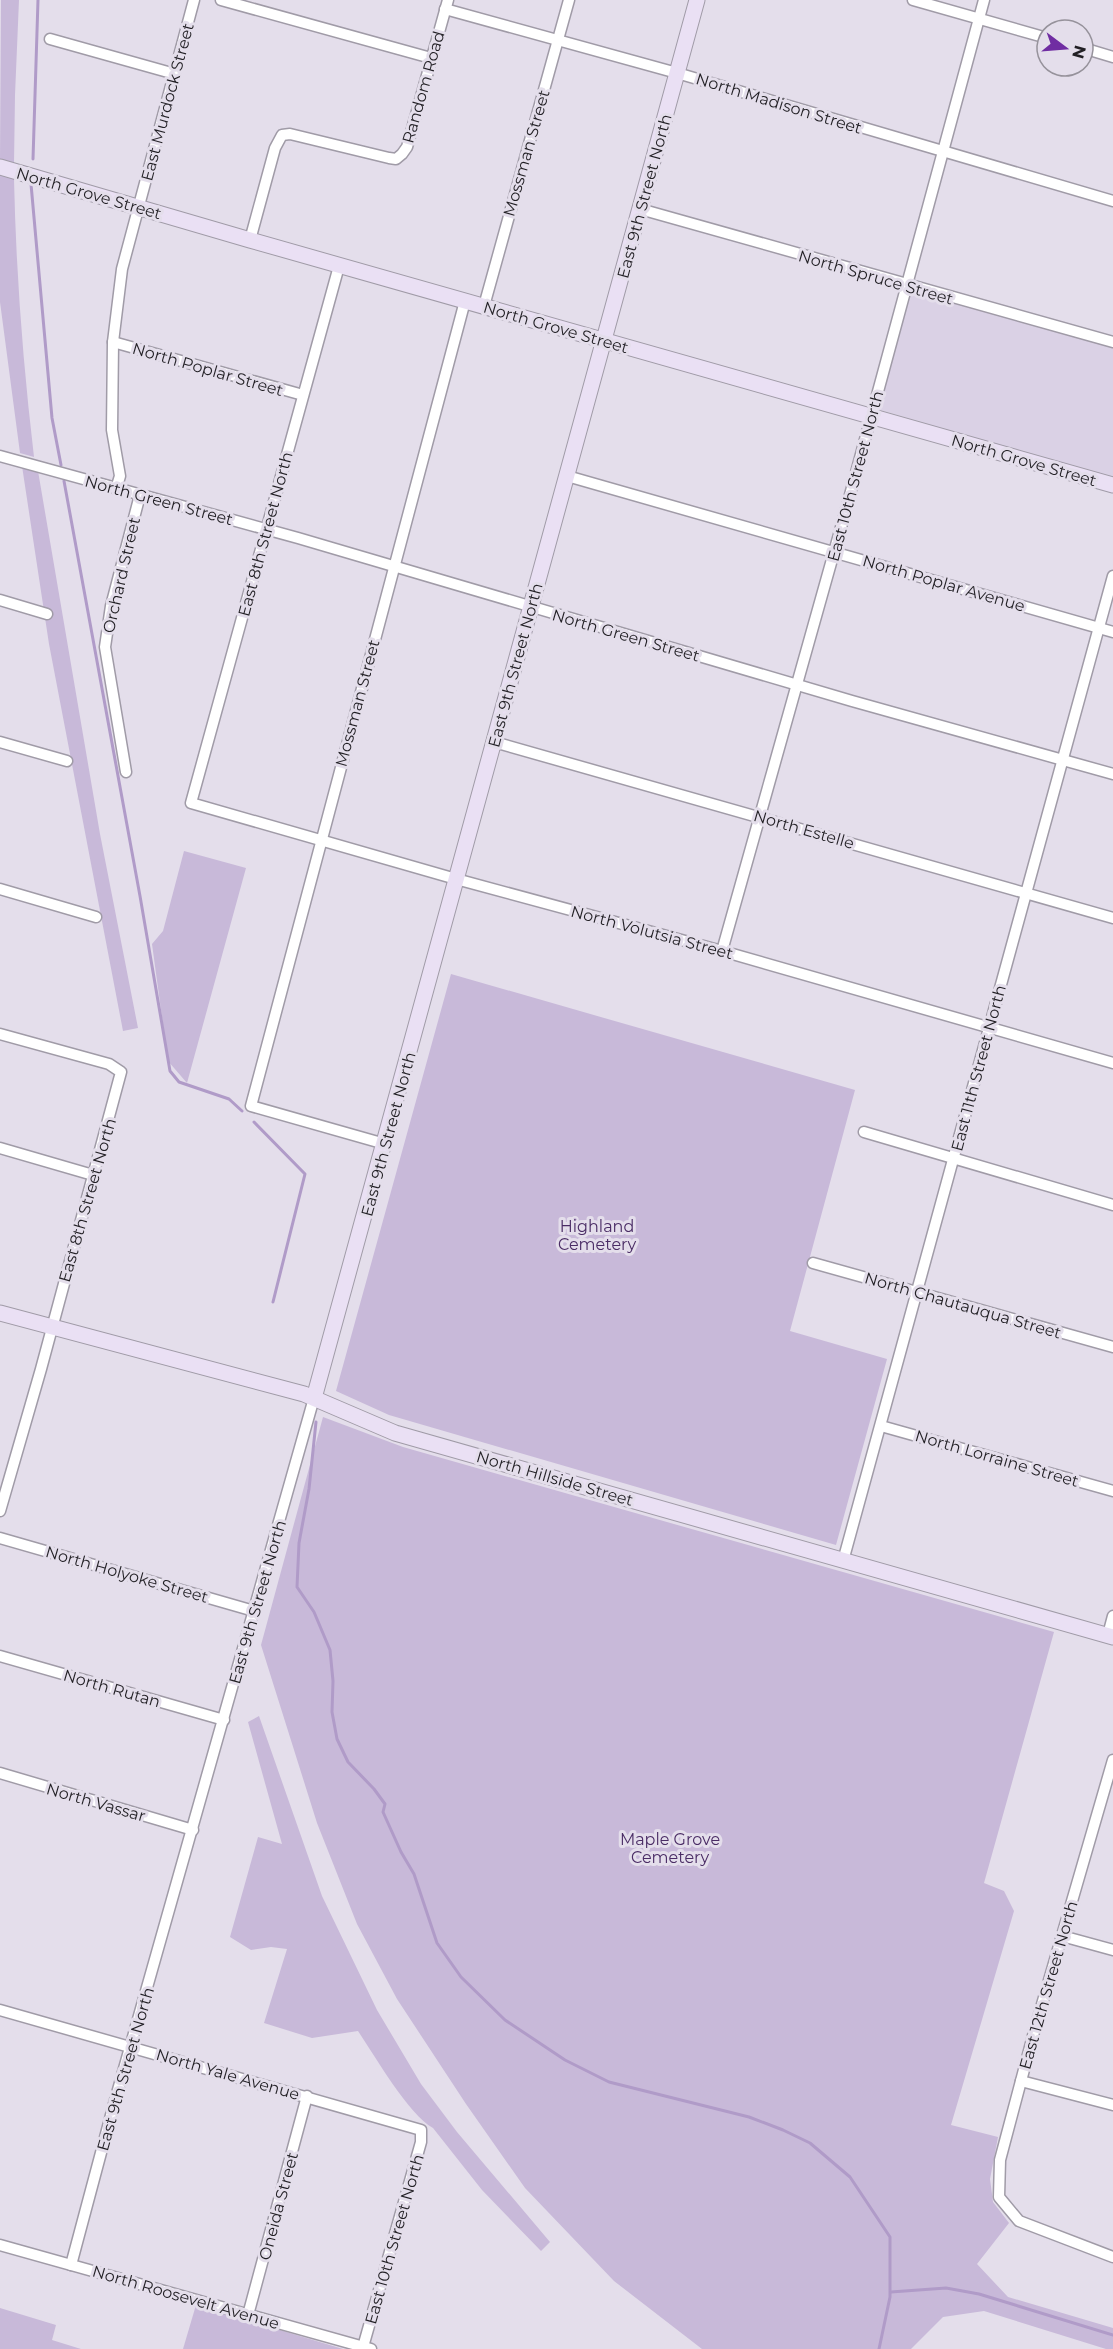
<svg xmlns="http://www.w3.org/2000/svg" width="1113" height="2349" font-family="Montserrat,sans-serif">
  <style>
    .built { fill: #dad1e5 }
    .green { fill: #c8b9d9 }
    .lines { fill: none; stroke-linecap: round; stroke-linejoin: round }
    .stream { stroke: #b09bc8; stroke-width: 3 }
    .street-casing { stroke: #a09ba7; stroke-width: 13 }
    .secondary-casing { stroke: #a09ba7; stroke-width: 17 }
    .street { stroke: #fff; stroke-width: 10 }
    .secondary { stroke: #eae0f4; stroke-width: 15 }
    .labels { text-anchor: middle; stroke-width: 6; stroke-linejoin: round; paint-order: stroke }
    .street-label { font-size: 16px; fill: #211f24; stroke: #e4deeb }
    .park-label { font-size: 16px; fill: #4a2c65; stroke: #e4deeb }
  </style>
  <rect width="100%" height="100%" fill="#e4deeb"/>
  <path class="built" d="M914 291 1113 347V479L880 410 879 406 911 293Z"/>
  <g class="green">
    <path d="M1 0H19L15 95 14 164 0 160Z"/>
    <path d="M0 174 14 179C16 272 23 364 34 457L20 453 0 302Z"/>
    <path d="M22 466 38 471 100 834 138 1028 123 1031 49 644Z"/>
    <path d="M184 851 246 868 187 1083 168 1061 152 944 163 931Z"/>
    <path d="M451 974 855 1090 790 1331 887 1359 836 1545 389 1415 336 1391Z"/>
    <path d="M323 1417 403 1447 1054 1632 984 1883 1004 1891 1014 1911 951 2125 998 2137 990 2179 993 2202 1009 2223 977 2264 1008 2297 1113 2328V2349H1106L984 2311 943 2317 911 2349H702L614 2281 525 2188 466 2104 397 1999 357 1924 317 1823 261 1645Z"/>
    <path d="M259 1716 322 1896 377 2010 421 2084 457 2132 550 2242 541 2251 482 2190 433 2128C408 2114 375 2056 358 2031L312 2038 264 2023 287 1949 271 1947 251 1950 230 1937 258 1837 282 1844 248 1722Z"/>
    <path d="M196 2305 343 2349H183Z"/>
    <path d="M0 2308 56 2325 52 2340 81 2349H0Z"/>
  </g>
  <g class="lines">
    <g class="stream">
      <path d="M33 159 38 0"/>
      <path d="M31 184 52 418 61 465"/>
      <path d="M64 481 140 896 170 1071 179 1082 229 1099 242 1111"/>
      <path d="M254 1122 305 1174 273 1302"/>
      <path d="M316 1422 309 1489 299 1543 297 1587 314 1612 330 1650 333 1681 332 1712 337 1739 348 1762 374 1789 385 1804 383 1812 401 1852 414 1874 437 1943 461 1977 505 2020 565 2060 609 2082 749 2117 783 2130 810 2143 850 2177 890 2237V2297L879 2349"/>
      <path d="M891 2292 946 2288 979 2294 1113 2335"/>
    </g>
    <g class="street-casing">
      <g id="street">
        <path d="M221 0 431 58"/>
        <path d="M913 0 1047 38"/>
        <path d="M445 9 677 73 1113 201"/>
        <path d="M50 39 175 74"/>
        <path d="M1083 48 1113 57"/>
        <path d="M640 209 1113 342"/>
        <path d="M250 240 275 148 282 135 290 134 389 158 396 159 402 154 407 147 448 0"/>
        <path d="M339 266 191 803 456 879 722 951 1113 1063"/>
        <path d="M484 306 569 0"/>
        <path d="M113 342 303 395"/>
        <path d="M0 456 298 538 852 701 1113 774"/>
        <path d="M567 476 1113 632"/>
        <path d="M116 489 120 476 112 430 113 342 122 269 194 0"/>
        <path d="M0 600 47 614"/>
        <path d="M0 742 67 761"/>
        <path d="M494 742 1113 918"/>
        <path d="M126 772 105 647 111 606 140 495"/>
        <path d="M0 889 96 917"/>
        <path d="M722 951 847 506 984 0"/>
        <path d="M0 1034 109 1064 121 1072 41 1369 0 1511"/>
        <path d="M864 1132 1113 1205"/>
        <path d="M385 1144 251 1106 465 301"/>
        <path d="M0 1148 93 1175"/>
        <path d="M813 1263 1113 1347"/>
        <path d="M881 1426 1113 1491"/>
        <path d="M0 1538 254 1611"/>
        <path d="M843 1561 1113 576"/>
        <path d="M1108 1635 1113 1616"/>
        <path d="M0 1656 224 1720"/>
        <path d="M1113 1760 1034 2032 1000 2160 999 2197 1019 2221 1113 2257"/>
        <path d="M0 1773 193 1830"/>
        <path d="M1062 1936 1113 1950"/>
        <path d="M0 2010 421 2130V2142L363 2347"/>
        <path d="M1021 2081 1113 2105"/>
        <path d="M0 2245 371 2349"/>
        <path d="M71 2265 114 2104 314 1398"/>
        <path d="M248 2315 307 2096"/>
      </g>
    </g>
    <g class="secondary-casing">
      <g id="secondary">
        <path d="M0 167 250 240 1113 485"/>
        <path d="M0 1313 304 1394 395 1433 1113 1637"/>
        <path d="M314 1398 697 0"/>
      </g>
    </g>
    <use href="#street" class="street"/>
    <use href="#secondary" class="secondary"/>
  </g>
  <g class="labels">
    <g class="street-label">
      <text transform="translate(423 87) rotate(-74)" y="6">Random Road</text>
      <text transform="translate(167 102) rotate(-75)" y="6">East Murdock Street</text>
      <text transform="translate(779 103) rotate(17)" y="6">North Madison Street</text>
      <text transform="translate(526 153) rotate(-74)" y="6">Mossman Street</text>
      <text transform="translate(89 193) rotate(16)" y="6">North Grove Street</text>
      <text transform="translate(644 196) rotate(-75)" y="6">East 9th Street North</text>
      <text transform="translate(876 277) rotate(16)" y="6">North Spruce Street</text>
      <text transform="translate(556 327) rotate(16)" y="6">North Grove Street</text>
      <text transform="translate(208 369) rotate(16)" y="6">North Poplar Street</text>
      <text transform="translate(1024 460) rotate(16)" y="6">North Grove Street</text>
      <text transform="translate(855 476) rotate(-75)" y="6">East 10th Street North</text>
      <text transform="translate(159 500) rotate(15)" y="6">North Green Street</text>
      <text transform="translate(265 534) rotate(-75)" y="6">East 8th Street North</text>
      <text transform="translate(121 575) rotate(-77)" y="6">Orchard Street</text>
      <text transform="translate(944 583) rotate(16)" y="6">North Poplar Avenue</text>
      <text transform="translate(626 635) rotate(16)" y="6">North Green Street</text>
      <text transform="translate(515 665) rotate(-75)" y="6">East 9th Street North</text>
      <text transform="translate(357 703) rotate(-75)" y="6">Mossman Street</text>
      <text transform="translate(804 829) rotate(16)" y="6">North Estelle</text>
      <text transform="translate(652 932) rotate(15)" y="6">North Volutsia Street</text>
      <text transform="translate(978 1068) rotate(-75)" y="6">East 11th Street North</text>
      <text transform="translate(388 1134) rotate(-75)" y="6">East 9th Street North</text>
      <text transform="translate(87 1200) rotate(-74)" y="6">East 8th Street North</text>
      <text transform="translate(963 1305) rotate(16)" y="6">North Chautauqua Street</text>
      <text transform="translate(997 1458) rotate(16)" y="6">North Lorraine Street</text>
      <text transform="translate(555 1478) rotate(16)" y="6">North Hillside Street</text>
      <text transform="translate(127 1574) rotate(16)" y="6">North Holyoke Street</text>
      <text transform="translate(257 1602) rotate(-74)" y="6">East 9th Street North</text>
      <text transform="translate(112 1688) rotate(16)" y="6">North Rutan</text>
      <text transform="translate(96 1802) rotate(16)" y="6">North Vassar</text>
      <text transform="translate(1048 1985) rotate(-74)" y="6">East 12th Street North</text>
      <text transform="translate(125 2069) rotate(-74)" y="6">East 9th Street North</text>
      <text transform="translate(228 2074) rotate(16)" y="6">North Yale Avenue</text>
      <text transform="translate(278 2206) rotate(-75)" y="6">Oneida Street</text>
      <text transform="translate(394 2239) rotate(-74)" y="6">East 10th Street North</text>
      <text transform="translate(186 2297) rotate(16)" y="6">North Roosevelt Avenue</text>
    </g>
    <g class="park-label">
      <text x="597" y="1232">Highland<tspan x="597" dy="18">Cemetery</tspan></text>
      <text x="670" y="1845">Maple Grove<tspan x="670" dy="18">Cemetery</tspan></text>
    </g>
  </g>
  <g transform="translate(1065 48) rotate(106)"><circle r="28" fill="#e4deeb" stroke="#96929b" stroke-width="1.5"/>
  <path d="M0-4.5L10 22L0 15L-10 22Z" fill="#702da2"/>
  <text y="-9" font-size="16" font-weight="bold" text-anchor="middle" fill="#211f24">N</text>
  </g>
</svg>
